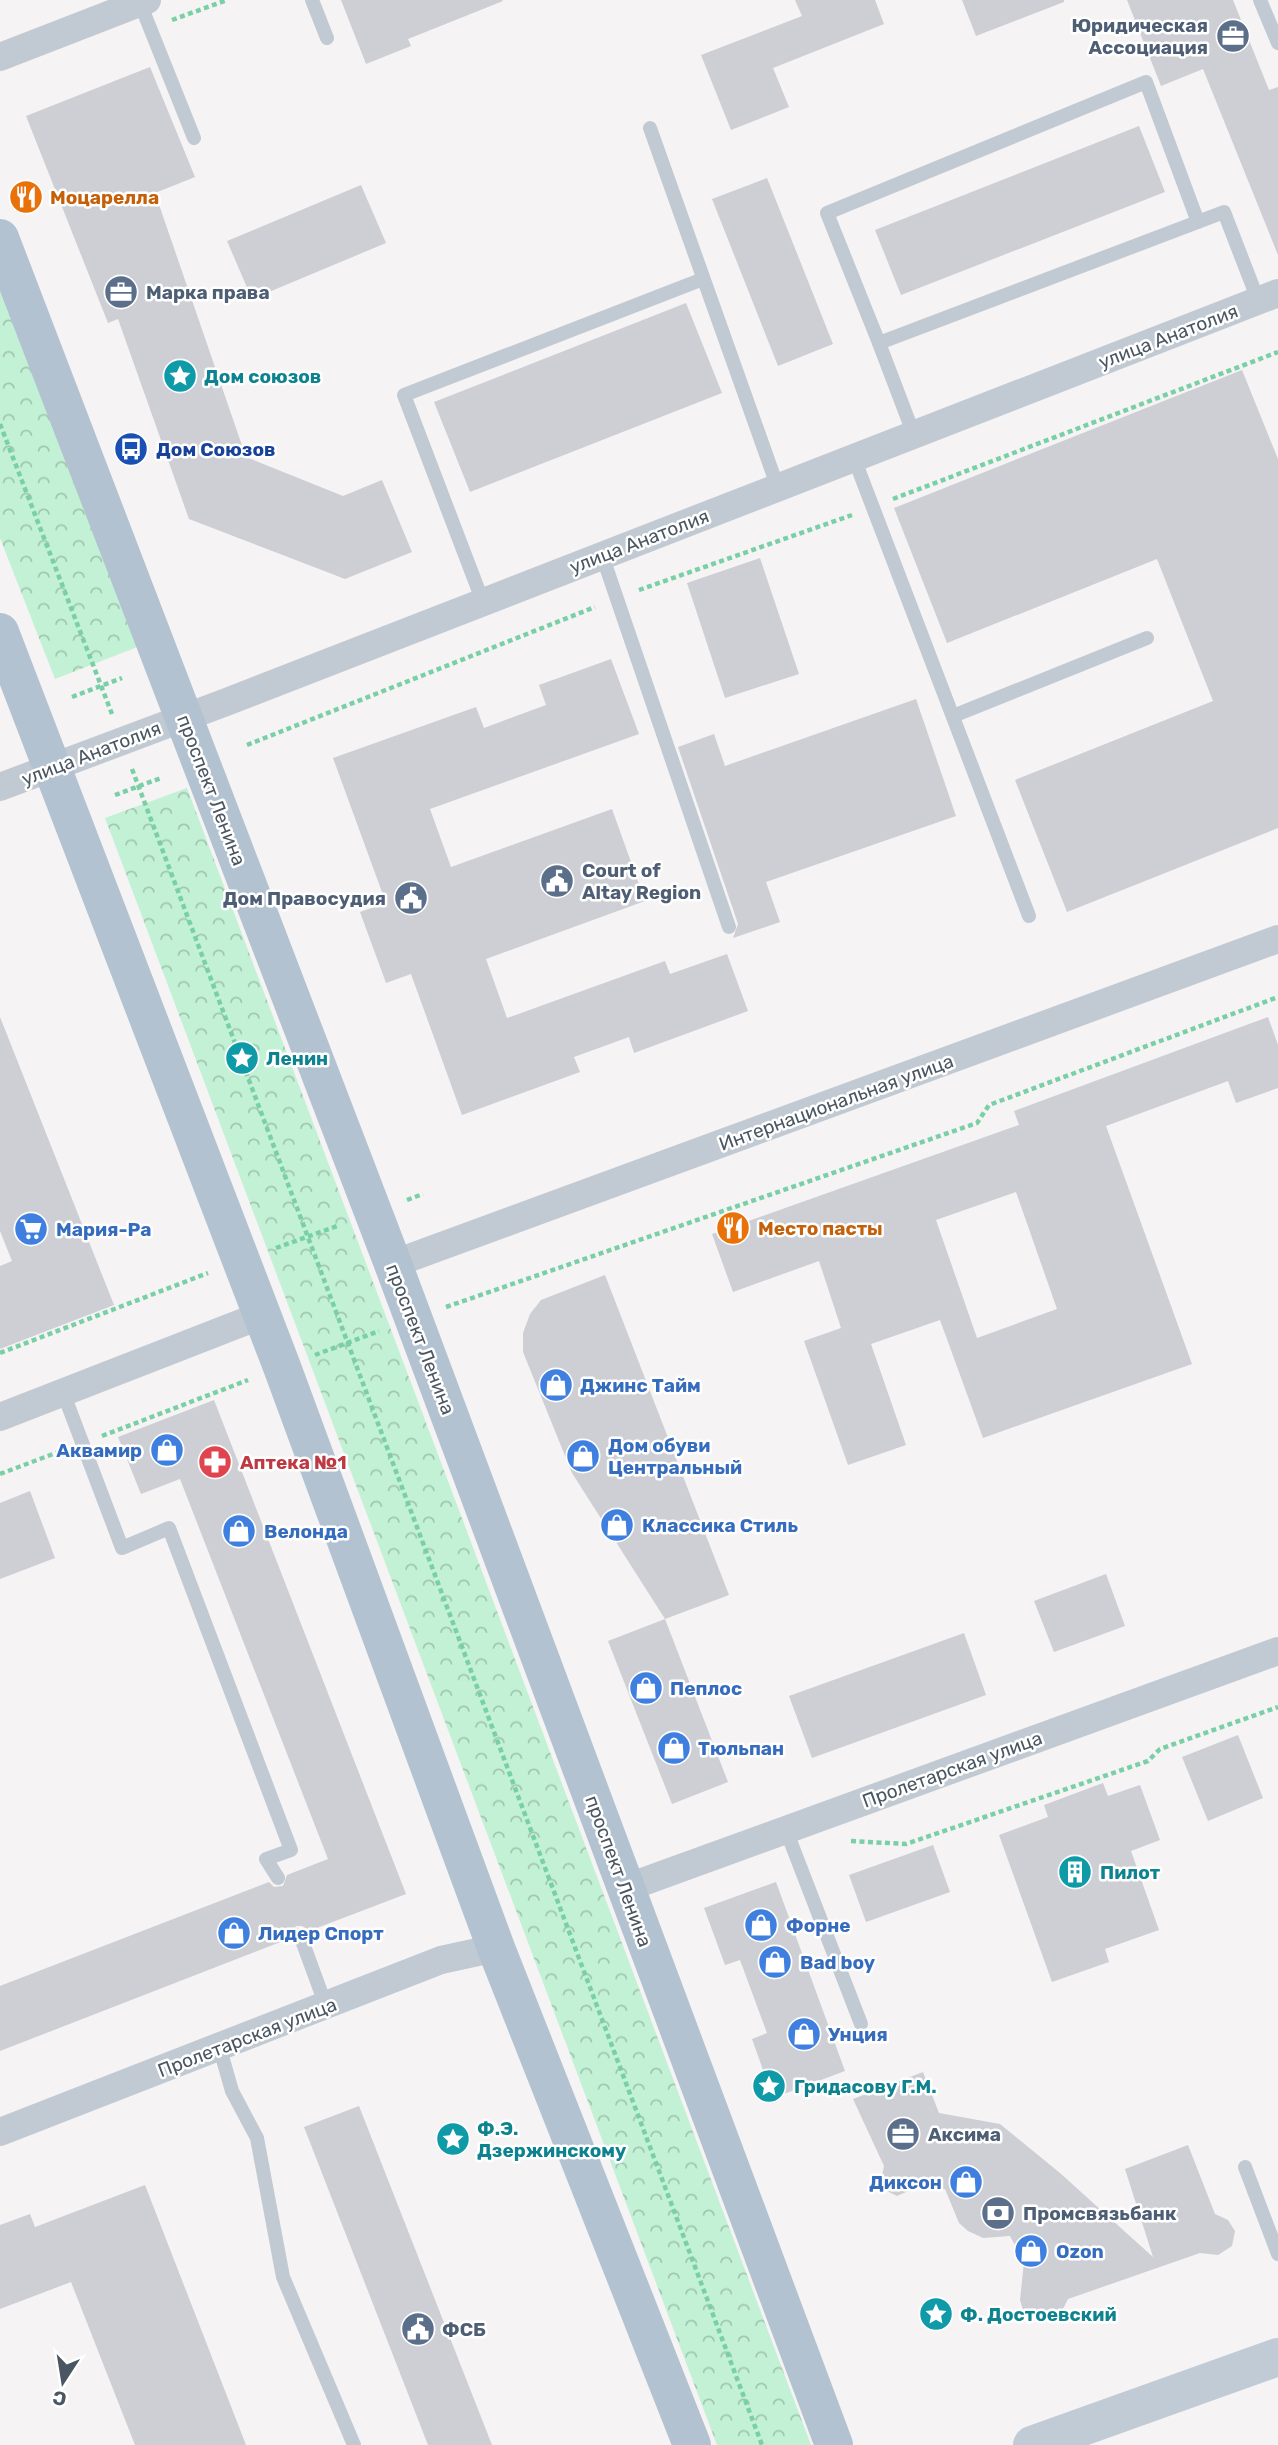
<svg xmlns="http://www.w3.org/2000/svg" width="1278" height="2445" font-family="Rubik,sans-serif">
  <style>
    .forest { fill: url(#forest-crowns) }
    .building { fill: #cdcfd5; fill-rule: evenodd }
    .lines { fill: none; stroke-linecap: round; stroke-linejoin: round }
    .path { stroke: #7ad0a6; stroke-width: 4.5; stroke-dasharray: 5 3.5; stroke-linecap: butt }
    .lane { stroke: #c1cad2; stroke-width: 14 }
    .street { stroke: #c1cad2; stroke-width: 28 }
    .secondary { stroke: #c1cbd6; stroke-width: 38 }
    .primary { stroke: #b3c2d1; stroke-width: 38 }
    .labels { text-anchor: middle; stroke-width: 5; stroke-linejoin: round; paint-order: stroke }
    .service-label { font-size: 19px; font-weight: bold; fill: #4e5e75; stroke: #fff; text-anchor: start }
    .food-label { font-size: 19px; font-weight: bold; fill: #c56008; stroke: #fff; text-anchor: start }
    .street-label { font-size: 19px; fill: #4a5661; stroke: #fff }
    .culture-label { font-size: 19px; font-weight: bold; fill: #0d838f; stroke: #fff; text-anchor: start }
    .transit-label { font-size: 19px; font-weight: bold; fill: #164399; stroke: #fff; text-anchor: start }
    .shop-label { font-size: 19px; font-weight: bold; fill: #366cbe; stroke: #fff; text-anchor: start }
    .health-label { font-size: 19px; font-weight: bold; fill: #be3a42; stroke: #fff; text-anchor: start }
  </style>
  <defs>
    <pattern id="forest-crowns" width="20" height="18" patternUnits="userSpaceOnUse" patternTransform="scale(1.75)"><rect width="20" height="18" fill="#c3f1d5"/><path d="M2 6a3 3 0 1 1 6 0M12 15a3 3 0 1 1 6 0" fill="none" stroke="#a0c6b0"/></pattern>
  </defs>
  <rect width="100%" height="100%" fill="#f5f3f3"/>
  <g class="forest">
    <path d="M0 286 140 646 55 679 0 538Z"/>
    <path d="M187 788 811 2445H717L105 818Z"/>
  </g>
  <g class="building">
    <path d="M341 0H502L503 1 408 39 411 46 366 64Z"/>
    <path d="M795 0H875L884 24 773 68 789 107 731 130 701 55 802 16Z"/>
    <path d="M962 0H1064V2L976 36Z"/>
    <path d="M1127 0H1233L1269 90 1278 87V255L1203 69 1161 86Z"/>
    <path d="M150 67 195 177 155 193 246 457 343 496 382 480 412 552 345 579 189 519 118 319 108 323 26 116Z"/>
    <path d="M1139 126 1165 192 901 295 875 230Z"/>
    <path d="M767 178 833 344 778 366 712 199Z"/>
    <path d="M361 185 386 243 252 299 227 241Z"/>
    <path d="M686 303 722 393 470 492 434 402Z"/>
    <path d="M1242 370 1278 459V828L1067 912 1015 780 1213 701 1157 559 947 643 894 508Z"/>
    <path d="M760 558 799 674 725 698 687 583Z"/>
    <path d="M611 659 639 734 430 809 451 867 612 809 645 901 486 959 507 1018 665 961 670 974 727 954 748 1011 634 1053 629 1037 574 1057 580 1072 462 1115 411 974 386 983 360 912 386 903 333 758 476 707 484 728 546 705 539 685Z"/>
    <path d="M916 699 956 816 766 882 780 922 733 938 738 924 678 747 714 734 725 766Z"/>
    <path d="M0 1017 114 1305 0 1349V1266L12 1261 0 1231Z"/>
    <path d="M1268 1017 1278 1045V1088L1236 1103 1228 1081 1106 1126 1192 1364 983 1438 940 1320 871 1344 906 1445 848 1465 804 1341 841 1328 819 1261 733 1292 712 1234 1019 1125 1014 1111ZM1016 1192 1057 1309 977 1338 936 1220Z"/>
    <path d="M605 1275 729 1595 665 1619 572 1473 523 1352V1333L530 1314 541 1300Z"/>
    <path d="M214 1400 406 1894 309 1931 302 1926H296L291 1938 0 2051V1986L269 1882 274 1887 283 1886 287 1875 328 1859 180 1479 141 1494 118 1437Z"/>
    <path d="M30 1491 55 1558 0 1579V1503Z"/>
    <path d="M1106 1574 1125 1626 1054 1652 1034 1601Z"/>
    <path d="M665 1619 728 1782 672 1804 608 1641Z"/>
    <path d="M964 1633 986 1695 812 1758 789 1696Z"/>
    <path d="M1238 1735 1263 1798 1208 1821 1182 1757Z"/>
    <path d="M1103 1783 1108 1796 1140 1785 1160 1840 1131 1851 1159 1930 1105 1949 1109 1962 1052 1982 999 1835 1048 1817 1044 1805Z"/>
    <path d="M933 1845 950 1892 866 1922 849 1875Z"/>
    <path d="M776 1882 845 2071 773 2098 752 2039 767 2033 740 1960 725 1965 704 1908Z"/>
    <path d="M923 2072 939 2113 1000 2124 1060 2173 1153 2257 1125 2169 1188 2145 1215 2214 1228 2220 1235 2231 1232 2246 1218 2255 1200 2253 1068 2299 1062 2311 1051 2321 1037 2322 1024 2313 1020 2300 1024 2262 1010 2236 983 2238 968 2231 959 2223 945 2189H913L897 2196 887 2191 881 2181 884 2166 853 2099Z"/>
    <path d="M359 2106 492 2445H428L304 2127Z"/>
    <path d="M145 2185 246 2445H135L71 2282 0 2309V2225L30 2214 35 2227Z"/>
  </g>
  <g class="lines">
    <g class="path">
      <path d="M172 20 227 0"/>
      <path d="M0 424 112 714"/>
      <path d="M893 499 1278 352"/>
      <path d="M639 590 852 515"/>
      <path d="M72 697 122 678"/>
      <path d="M247 745 595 607"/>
      <path d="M132 769 762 2445"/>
      <path d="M115 795 161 778"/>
      <path d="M407 1200 423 1194"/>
      <path d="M276 1248 340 1225"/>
      <path d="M446 1307 977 1123 989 1105 1278 997"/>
      <path d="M0 1353 208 1273"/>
      <path d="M315 1355 379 1331"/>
      <path d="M102 1436 248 1380"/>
      <path d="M0 1474 61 1451"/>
      <path d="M851 1841 906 1844 1148 1761 1160 1749 1278 1707"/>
    </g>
    <g class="lane">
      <path d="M312 0 327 38"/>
      <path d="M1260 0 1278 43"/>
      <path d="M140 3 194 138"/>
      <path d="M650 128 778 488"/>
      <path d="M879 343 827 213 1146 82 1198 222"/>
      <path d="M914 435 879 343 1224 212 1258 300"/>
      <path d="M854 458 1029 916"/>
      <path d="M602 555 729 927"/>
      <path d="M483 602 404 395 703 279"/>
      <path d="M953 716 1147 638"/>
      <path d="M63 1392 122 1548 169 1528 291 1850 266 1859 278 1878"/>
      <path d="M786 1830 861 2024"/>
      <path d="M300 1935 326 2006"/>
      <path d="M220 2049 232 2091 257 2138 283 2277 354 2445"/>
      <path d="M1245 2167 1278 2254"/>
    </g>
    <g class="street">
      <path d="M0 57 147 0"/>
      <path d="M0 787 229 701 1278 293"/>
      <path d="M393 1264 1278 939"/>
      <path d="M0 1417 262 1315"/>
      <path d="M626 1888 1278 1651"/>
      <path d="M0 2132 441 1960 496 1948"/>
    </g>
    <path class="secondary" d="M1032 2445 1278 2357"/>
    <g class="primary">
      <path d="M0 238 393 1264 834 2445"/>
      <path d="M0 632 282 1367 496 1948 692 2445"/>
    </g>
  </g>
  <defs>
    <g id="office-disc" transform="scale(1.75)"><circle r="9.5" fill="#5c6f8a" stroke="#fff"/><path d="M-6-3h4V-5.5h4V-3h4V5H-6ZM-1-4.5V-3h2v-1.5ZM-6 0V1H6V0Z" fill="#fff"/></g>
    <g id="restaurant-disc" transform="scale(1.75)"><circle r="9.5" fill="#e8710a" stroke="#fff"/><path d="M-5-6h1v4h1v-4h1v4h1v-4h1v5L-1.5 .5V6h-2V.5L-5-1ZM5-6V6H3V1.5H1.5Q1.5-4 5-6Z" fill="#fff"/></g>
    <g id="sight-disc" transform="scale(1.75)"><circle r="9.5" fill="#0f9aa8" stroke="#fff"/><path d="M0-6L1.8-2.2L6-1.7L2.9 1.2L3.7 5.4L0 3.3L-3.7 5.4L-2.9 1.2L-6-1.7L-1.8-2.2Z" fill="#fff"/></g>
    <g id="bus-disc" transform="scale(1.75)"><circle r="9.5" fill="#1a4fb4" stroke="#fff"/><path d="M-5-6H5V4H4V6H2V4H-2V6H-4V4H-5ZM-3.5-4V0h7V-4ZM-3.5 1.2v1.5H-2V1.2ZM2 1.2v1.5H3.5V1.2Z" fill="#fff"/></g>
    <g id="civic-disc" transform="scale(1.75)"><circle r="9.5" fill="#5c6f8a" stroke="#fff"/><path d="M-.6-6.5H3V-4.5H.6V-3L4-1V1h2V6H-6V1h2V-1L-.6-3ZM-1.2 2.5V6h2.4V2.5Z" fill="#fff"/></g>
    <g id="supermarket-disc" transform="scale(1.75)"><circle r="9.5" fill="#3f7fe0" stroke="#fff"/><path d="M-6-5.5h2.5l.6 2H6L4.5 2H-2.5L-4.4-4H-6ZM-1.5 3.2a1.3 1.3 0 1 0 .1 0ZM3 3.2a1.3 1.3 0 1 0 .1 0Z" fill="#fff"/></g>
    <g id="shop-disc" transform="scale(1.75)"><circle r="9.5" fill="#3f7fe0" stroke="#fff"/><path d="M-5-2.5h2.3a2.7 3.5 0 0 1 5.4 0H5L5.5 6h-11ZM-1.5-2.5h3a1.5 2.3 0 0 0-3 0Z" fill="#fff"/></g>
    <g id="pharmacy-disc" transform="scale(1.75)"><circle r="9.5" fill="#e0444e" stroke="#fff"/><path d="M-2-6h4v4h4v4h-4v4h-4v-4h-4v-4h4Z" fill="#fff"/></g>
    <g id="building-disc" transform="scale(1.75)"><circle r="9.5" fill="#0f9aa8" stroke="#fff"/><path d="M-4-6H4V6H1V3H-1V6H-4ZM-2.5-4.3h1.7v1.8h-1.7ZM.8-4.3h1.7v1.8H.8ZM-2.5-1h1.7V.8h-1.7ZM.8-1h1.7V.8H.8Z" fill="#fff"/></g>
    <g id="bank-disc" transform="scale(1.75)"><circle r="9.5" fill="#5c6f8a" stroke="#fff"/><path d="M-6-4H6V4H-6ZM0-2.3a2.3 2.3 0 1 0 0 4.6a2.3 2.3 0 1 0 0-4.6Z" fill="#fff"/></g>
  </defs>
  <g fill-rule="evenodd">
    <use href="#office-disc" x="1233" y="36"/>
    <use href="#restaurant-disc" x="26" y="197"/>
    <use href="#office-disc" x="121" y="292"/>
    <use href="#sight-disc" x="180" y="376"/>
    <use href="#bus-disc" x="131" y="449"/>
    <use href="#civic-disc" x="557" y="881"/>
    <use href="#civic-disc" x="411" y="898"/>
    <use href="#sight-disc" x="242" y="1058"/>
    <use href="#restaurant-disc" x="733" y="1228"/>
    <use href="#supermarket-disc" x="31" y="1229"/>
    <use href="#shop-disc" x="556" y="1385"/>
    <use href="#shop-disc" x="167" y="1450"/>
    <use href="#shop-disc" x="583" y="1456"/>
    <use href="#pharmacy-disc" x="215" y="1462"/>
    <use href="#shop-disc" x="617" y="1525"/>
    <use href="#shop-disc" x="239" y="1531"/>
    <use href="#shop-disc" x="646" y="1688"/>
    <use href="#shop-disc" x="674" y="1748"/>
    <use href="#building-disc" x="1075" y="1872"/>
    <use href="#shop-disc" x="761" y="1925"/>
    <use href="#shop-disc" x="234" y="1933"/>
    <use href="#shop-disc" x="775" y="1962"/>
    <use href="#shop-disc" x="804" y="2034"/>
    <use href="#sight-disc" x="769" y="2086"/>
    <use href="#office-disc" x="903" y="2134"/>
    <use href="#sight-disc" x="453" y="2139"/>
    <use href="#shop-disc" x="966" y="2182"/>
    <use href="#bank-disc" x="998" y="2213"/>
    <use href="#shop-disc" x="1031" y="2251"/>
    <use href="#sight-disc" x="936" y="2314"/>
    <use href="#civic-disc" x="418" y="2329"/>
  </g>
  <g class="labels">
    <g class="service-label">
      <text x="1208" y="32" text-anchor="end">Юридическая<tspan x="1208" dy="22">Ассоциация</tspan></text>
      <text x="146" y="299">Марка права</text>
      <text x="582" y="877">Court of<tspan x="582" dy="22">Altay Region</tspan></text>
      <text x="386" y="905" text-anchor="end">Дом Правосудия</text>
      <text x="928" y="2141">Аксима</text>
      <text x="1023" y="2220">Промсвязьбанк</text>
      <text x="442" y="2336">ФСБ</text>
    </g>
    <g class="food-label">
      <text x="50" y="204">Моцарелла</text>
      <text x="758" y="1235">Место пасты</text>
    </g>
    <g class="street-label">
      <text transform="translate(1168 336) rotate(-21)" y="7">улица Анатолия</text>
      <text transform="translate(639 541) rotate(-21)" y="7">улица Анатолия</text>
      <text transform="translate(91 753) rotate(-21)" y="7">улица Анатолия</text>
      <text transform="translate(212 790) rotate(69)" y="7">проспект Ленина</text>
      <text transform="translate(836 1102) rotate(-20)" y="7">Интернациональная улица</text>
      <text transform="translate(421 1339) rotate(69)" y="7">проспект Ленина</text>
      <text transform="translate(952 1769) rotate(-20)" y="7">Пролетарская улица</text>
      <text transform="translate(619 1871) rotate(70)" y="7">проспект Ленина</text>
      <text transform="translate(247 2037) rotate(-21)" y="7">Пролетарская улица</text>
    </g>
    <g class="culture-label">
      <text x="204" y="383">Дом союзов</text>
      <text x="266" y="1065">Ленин</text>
      <text x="1100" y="1879">Пилот</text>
      <text x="794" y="2093">Гридасову Г.М.</text>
      <text x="477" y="2135">Ф.Э.<tspan x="477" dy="22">Дзержинскому</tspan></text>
      <text x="960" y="2321">Ф. Достоевский</text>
    </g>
    <g class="transit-label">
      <text x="156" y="456">Дом Союзов</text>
    </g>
    <g class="shop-label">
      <text x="56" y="1236">Мария-Ра</text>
      <text x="580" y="1392">Джинс Тайм</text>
      <text x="608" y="1452">Дом обуви<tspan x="608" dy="22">Центральный</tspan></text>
      <text x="142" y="1457" text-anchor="end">Аквамир</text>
      <text x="642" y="1532">Классика Стиль</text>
      <text x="264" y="1538">Велонда</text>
      <text x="670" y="1695">Пеплос</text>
      <text x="698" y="1755">Тюльпан</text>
      <text x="786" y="1932">Форне</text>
      <text x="258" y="1940">Лидер Спорт</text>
      <text x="800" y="1969">Bad boy</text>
      <text x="828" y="2041">Унция</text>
      <text x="942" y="2189" text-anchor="end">Диксон</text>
      <text x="1056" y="2258">Ozon</text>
    </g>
    <g class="health-label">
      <text x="240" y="1469">Аптека №1</text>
    </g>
  </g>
  <g transform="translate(63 2382) rotate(192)" stroke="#ffffff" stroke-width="5" paint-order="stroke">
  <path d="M0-5L12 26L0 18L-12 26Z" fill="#4a5661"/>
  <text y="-10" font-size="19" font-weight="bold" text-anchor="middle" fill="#4a5661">С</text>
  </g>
</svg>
